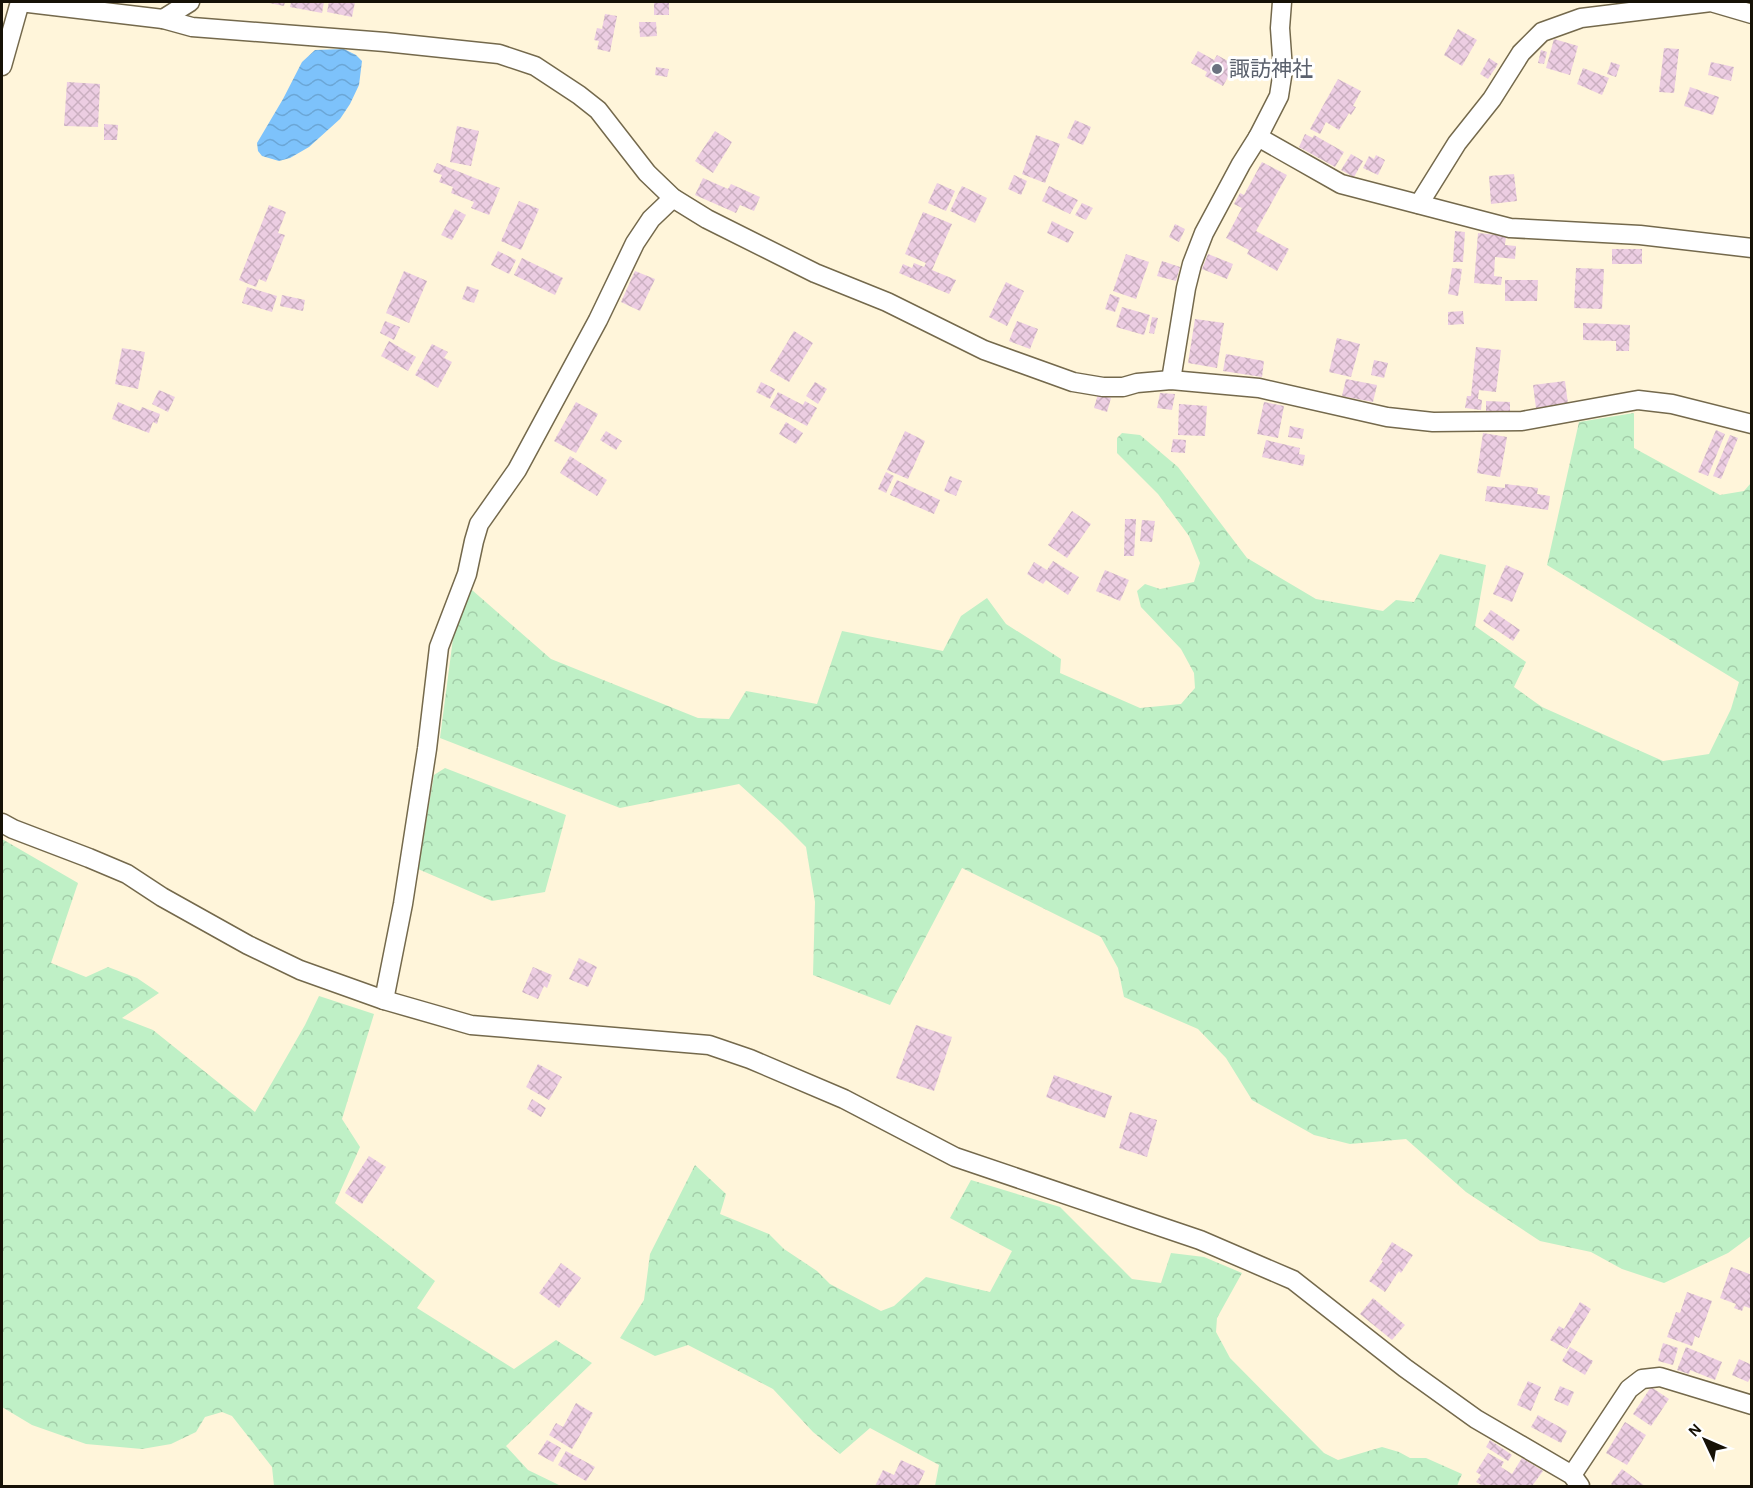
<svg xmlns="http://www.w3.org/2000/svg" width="1753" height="1488" font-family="'Alegreya Sans','Noto Sans JP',sans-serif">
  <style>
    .forest { fill: url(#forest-crowns) }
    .water { fill: url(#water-waves) }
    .building { fill: url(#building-cross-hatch) }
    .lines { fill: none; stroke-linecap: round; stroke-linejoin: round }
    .minor-casing { stroke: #74694c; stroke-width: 21 }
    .minor { stroke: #fff; stroke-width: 18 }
    .worship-dot { fill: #6b7280; stroke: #fff; stroke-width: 2 }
    .labels { text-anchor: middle; stroke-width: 6; stroke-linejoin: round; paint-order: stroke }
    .worship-label { font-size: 21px; fill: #5b616d; stroke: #fff; text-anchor: start }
  </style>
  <defs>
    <pattern id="forest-crowns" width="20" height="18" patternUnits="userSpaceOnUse" patternTransform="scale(1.5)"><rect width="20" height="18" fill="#bff0c6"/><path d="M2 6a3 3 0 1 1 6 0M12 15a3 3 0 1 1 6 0" fill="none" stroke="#a3cda9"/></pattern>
    <pattern id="water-waves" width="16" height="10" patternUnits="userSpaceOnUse" patternTransform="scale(1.5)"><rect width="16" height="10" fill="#7dc2fb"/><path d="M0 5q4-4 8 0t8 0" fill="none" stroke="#6ba6d6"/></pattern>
    <pattern id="building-cross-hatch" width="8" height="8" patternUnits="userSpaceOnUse" patternTransform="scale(1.5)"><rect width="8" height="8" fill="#eccde2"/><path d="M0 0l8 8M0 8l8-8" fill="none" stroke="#caafc0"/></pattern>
  </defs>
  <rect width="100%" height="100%" fill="#fff5da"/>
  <g class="forest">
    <path d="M1634 413V448L1720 495 1744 491 1751 483V1236L1728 1253 1664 1283 1622 1269 1591 1252 1540 1241 1466 1192 1406 1139 1350 1144 1314 1135 1252 1100 1226 1058 1198 1029 1124 997 1118 968 1101 937 962 868 890 1005 813 975 815 902 806 847 782 823 739 784 620 808 440 738 458 600 472 590 551 659 698 718 729 719 746 691 817 704 842 631 943 651 961 616 987 598 1006 624 1061 659 1060 673 1140 708 1181 704 1195 688 1194 673 1181 649 1141 607 1137 591 1145 584 1160 589 1194 582 1200 563 1189 536 1158 494 1117 453V438L1122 433 1140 435 1178 467 1247 558 1316 599 1383 611 1396 600 1414 602 1440 554 1486 565 1475 626 1526 662 1514 687 1542 707 1663 761 1709 754 1731 709 1739 682 1547 565 1579 422Z"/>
    <path d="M445 768 566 815 545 892 492 901 418 869 434 775Z"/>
    <path d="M2 839 78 883 51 963 86 977 108 967 137 978 159 993 122 1018 153 1030 255 1112 305 1025 319 996 374 1014 342 1119 360 1147 335 1203 435 1281 417 1308 514 1369 556 1340 592 1363 506 1446 528 1470 561 1486H274L272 1467 232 1416 222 1412 205 1417 196 1432 171 1444 142 1449 86 1444 32 1425 2 1407Z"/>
    <path d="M695 1165 726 1194 720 1214 769 1234 784 1249 817 1271 830 1284 881 1311 894 1306 926 1277 990 1292 1012 1251 950 1218 971 1180 1060 1207 1132 1279 1161 1283 1171 1253 1204 1257 1242 1273 1217 1318 1216 1332 1230 1358 1324 1453 1338 1460 1382 1447 1399 1452 1410 1458H1426L1462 1474 1457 1486H935L939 1465 870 1428 840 1454 813 1432 773 1389 688 1345 655 1356 620 1338 644 1300 650 1254Z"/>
  </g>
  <path class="water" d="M344 49 356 55 362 61 359 85 350 104 340 119 309 147 290 158 279 161 262 156 258 151 257 143 283 99 302 62 315 50Z"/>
  <g class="building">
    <path d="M264 2H285L284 6Z"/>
    <path d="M291 2H324L322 13 290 7Z"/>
    <path d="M329 2H355L352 17 327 12Z"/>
    <rect x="654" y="2" width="15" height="13"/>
    <path d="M605 14 617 16 610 52 597 49 599 41 594 40 597 28 602 29Z"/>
    <path d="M639 22H656L657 36 640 37Z"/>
    <path d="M1458 29 1477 40 1462 66 1444 55Z"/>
    <path d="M1554 39 1578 46 1570 75 1546 68Z"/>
    <path d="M1664 48 1679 49 1674 93 1659 92Z"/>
    <path d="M1541 50 1547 52 1544 64 1538 63Z"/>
    <path d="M1198 51 1214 60 1217 55 1235 65 1223 86 1205 76 1207 72 1191 63Z"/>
    <path d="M1489 58 1498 64 1488 79 1480 74Z"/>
    <path d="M1611 62 1620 65 1616 77 1607 74Z"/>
    <path d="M1711 62 1734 67 1731 81 1708 75Z"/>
    <path d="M656 67 669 69 667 77 655 75Z"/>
    <path d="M1583 68 1609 78 1602 95 1577 84Z"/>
    <path d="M1338 79 1361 91 1353 106 1356 107 1351 115 1349 113 1339 130 1326 122 1320 134 1310 129Z"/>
    <path d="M67 82 100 84 98 127 64 126Z"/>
    <path d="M1690 87 1719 97 1713 115 1684 106Z"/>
    <path d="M1075 120 1091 127 1083 145 1067 138Z"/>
    <path d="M104 124 118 125 117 140H104Z"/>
    <path d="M457 126 479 131 471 166 450 162Z"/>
    <path d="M715 131 732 142 713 173 695 161Z"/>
    <path d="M1305 134 1313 138 1314 135 1344 152 1335 167 1299 147Z"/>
    <path d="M1036 135 1060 144 1045 183 1022 174Z"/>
    <path d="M1351 154 1363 161 1354 177 1341 170Z"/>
    <path d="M1376 155 1385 160 1378 175 1363 168 1369 156 1374 159Z"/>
    <path d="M1262 162 1287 175 1256 231 1289 249 1277 271 1247 254 1249 250 1226 238 1242 208 1234 204 1240 193 1244 195Z"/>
    <path d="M437 163 500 188 489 215 471 208 474 202 451 193 453 187 439 182 442 175 433 172Z"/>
    <path d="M1514 174 1517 201 1491 204 1489 176Z"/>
    <path d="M1014 175 1027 181 1021 195 1008 189Z"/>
    <path d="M703 178 728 189 731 184 760 197 754 211 740 205 736 213 695 195Z"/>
    <path d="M937 183 955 191 946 211 928 203Z"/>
    <path d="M962 186 987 198 975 223 950 211Z"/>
    <path d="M1049 186 1078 200 1070 214 1042 201Z"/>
    <path d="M519 201 539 209 521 250 501 241Z"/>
    <path d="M1082 203 1093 208 1086 220 1075 215Z"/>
    <path d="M269 205 286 212 278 233 285 235 266 282 259 279 256 287 239 280Z"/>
    <path d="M455 209 466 215 452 240 441 235Z"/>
    <path d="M923 212 952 224 932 270 956 280 949 294 899 273 903 264 912 268 914 263 924 267 926 263 905 254Z"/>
    <path d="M1052 221 1074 232 1068 243 1047 233Z"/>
    <path d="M1175 224 1185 229 1179 242 1169 237Z"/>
    <path d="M1455 231 1465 232 1463 262H1453Z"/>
    <path d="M1478 233 1506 236 1505 245 1516 246 1515 259 1495 257 1494 276 1502 277 1501 285 1474 283Z"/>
    <rect x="1612" y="249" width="30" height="15"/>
    <path d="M498 251 516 260 509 274 491 265Z"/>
    <path d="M1126 254 1149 262 1136 299 1113 291Z"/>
    <path d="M1208 254 1233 264 1227 279 1202 269Z"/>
    <path d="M522 258 563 278 555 295 514 275Z"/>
    <path d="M1162 261 1180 267 1176 281 1157 276Z"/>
    <path d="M1452 268 1462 269 1458 296 1448 294Z"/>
    <path d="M1576 268 1604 269 1602 309 1574 308Z"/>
    <path d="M404 271 427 281 409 323 386 313Z"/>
    <path d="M635 271 655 279 640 311 621 302Z"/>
    <path d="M1505 280H1538L1537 301H1505Z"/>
    <path d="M1006 282 1024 291 1007 326 989 317Z"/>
    <path d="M467 286 479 290 474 303 462 299Z"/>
    <path d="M247 287 277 296 272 312 242 303Z"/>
    <path d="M1110 294 1120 298 1115 312 1105 309Z"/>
    <path d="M282 295 305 300 303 311 280 306Z"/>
    <path d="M1122 307 1150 315 1144 335 1116 327Z"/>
    <path d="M1463 311 1464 324 1448 325V312Z"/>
    <path d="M1152 317 1158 318 1154 334 1149 333Z"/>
    <path d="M1195 319 1224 323 1217 368 1188 363Z"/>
    <path d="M385 321 400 327 394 340 380 333Z"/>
    <path d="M1017 321 1038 329 1030 349 1009 341Z"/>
    <path d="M1583 323 1630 325 1629 351H1616V341L1583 340Z"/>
    <path d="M794 331 813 343 789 382 770 371Z"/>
    <path d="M1337 338 1360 344 1351 377 1329 372Z"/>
    <path d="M389 341 416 357 408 371 381 356Z"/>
    <path d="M432 344 448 352 444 358 452 362 438 388 415 375Z"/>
    <path d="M1476 347 1501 350 1496 392 1479 390 1478 399 1482 400 1481 410 1465 408 1467 396H1471Z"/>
    <path d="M122 348 145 352 138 389 115 384Z"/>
    <path d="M1226 354 1264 361 1262 377 1223 371Z"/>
    <path d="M1374 360 1388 363 1384 378 1371 375Z"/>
    <path d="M1346 379 1377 385 1373 402 1342 396Z"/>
    <path d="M1565 381 1568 404 1536 408 1533 385Z"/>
    <path d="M761 382 775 389 770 399 756 392Z"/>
    <path d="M815 382 827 389 818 404 806 396Z"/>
    <path d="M159 390 175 397 168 412 152 404Z"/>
    <path d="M778 392 803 405 805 401 817 408 807 426 770 407Z"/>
    <path d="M1160 393 1175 394 1172 410 1157 408Z"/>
    <path d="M1098 394 1111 398 1107 412 1094 408Z"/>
    <path d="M1486 401 1510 402V414L1486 412Z"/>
    <path d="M118 402 140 411 142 407 160 414 157 424 153 422 149 433 112 419Z"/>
    <path d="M576 402 598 414 576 453 554 441Z"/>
    <path d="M1264 402 1284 406 1278 438 1257 434Z"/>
    <path d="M1179 404 1207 406 1205 436 1178 435Z"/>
    <path d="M786 422 803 433 796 444 779 434Z"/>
    <path d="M1290 426 1304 429 1302 439 1288 437Z"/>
    <path d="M1716 430 1725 434 1708 476 1698 472Z"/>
    <path d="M606 431 622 441 616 450 600 440Z"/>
    <path d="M905 431 925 441 908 479 887 470Z"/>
    <path d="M1483 433 1507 437 1500 477 1477 473Z"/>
    <path d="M1730 435 1738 438 1721 479 1713 476Z"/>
    <path d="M1173 439 1186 440 1185 453 1171 452Z"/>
    <path d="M1266 440 1300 448 1299 454 1305 455 1303 466 1262 457Z"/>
    <path d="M570 456 607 480 597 496 560 473Z"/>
    <path d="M886 472 894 476 886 493 878 489Z"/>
    <path d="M950 476 962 481 956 496 944 491Z"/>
    <path d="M897 480 940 500 934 514 890 495Z"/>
    <path d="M1505 484 1538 488 1537 494 1550 496 1548 510 1485 501 1487 486 1505 488Z"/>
    <path d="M1072 511 1091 524 1067 558 1048 545Z"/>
    <path d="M1125 519H1136L1134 556H1124Z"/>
    <path d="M1142 520 1155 521 1152 542 1140 541Z"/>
    <path d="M1053 561 1079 577 1068 595 1046 580 1043 584 1027 574 1034 562 1047 570Z"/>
    <path d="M1506 565 1524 573 1512 602 1493 594Z"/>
    <path d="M1105 570 1129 580 1120 601 1096 591Z"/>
    <path d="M1491 610 1520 630 1513 641 1483 621Z"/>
    <path d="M579 958 597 967 588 987 569 979Z"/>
    <path d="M533 967 552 975 547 988 544 986 538 999 522 992Z"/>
    <path d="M916 1025 952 1037 934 1091 896 1078Z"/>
    <path d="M538 1064 562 1077 549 1100 526 1087Z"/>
    <path d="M1054 1075 1112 1096 1105 1118 1046 1097Z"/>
    <path d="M532 1099 546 1108 541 1117 527 1109Z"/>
    <path d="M1130 1112 1157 1120 1147 1157 1119 1148Z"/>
    <path d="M369 1156 386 1167 362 1204 345 1193Z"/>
    <path d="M1392 1242 1413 1255 1401 1273 1399 1271 1385 1292 1369 1281 1383 1261 1381 1260Z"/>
    <path d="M561 1263 581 1278 559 1308 539 1293Z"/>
    <path d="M1731 1267 1752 1275V1309L1744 1306 1742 1311 1734 1308 1736 1304 1720 1298Z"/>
    <path d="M1687 1292 1712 1301 1699 1338 1695 1336 1692 1346 1667 1337 1676 1312 1680 1313Z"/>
    <path d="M1373 1298 1405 1325 1392 1340 1360 1314Z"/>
    <path d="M1580 1302 1591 1309 1567 1349 1550 1340 1559 1326 1564 1329Z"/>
    <path d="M1663 1343 1678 1348 1673 1365 1658 1361Z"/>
    <path d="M1570 1347 1593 1361 1585 1375 1562 1361Z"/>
    <path d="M1686 1347 1722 1362 1715 1380 1690 1370 1689 1374 1677 1370Z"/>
    <path d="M1739 1359 1752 1365V1375L1748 1382 1732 1375Z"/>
    <path d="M1528 1381 1541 1387 1531 1411 1517 1405Z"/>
    <path d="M1560 1386 1574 1392 1568 1406 1554 1400Z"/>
    <path d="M1651 1387 1669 1399 1651 1426 1633 1414Z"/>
    <path d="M576 1403 593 1413 572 1449 549 1435 556 1423 563 1427Z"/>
    <path d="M1538 1415 1567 1431 1561 1443 1531 1427Z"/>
    <path d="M1625 1422 1646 1435 1627 1465 1606 1453Z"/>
    <path d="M547 1440 561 1448 553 1462 538 1454Z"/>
    <path d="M1490 1440 1512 1455 1508 1461 1486 1447Z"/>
    <path d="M566 1451 595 1467 586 1481 558 1465Z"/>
    <path d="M1488 1453 1504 1462 1501 1467 1512 1474 1522 1458 1543 1471 1532 1486H1483L1476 1482 1481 1475 1476 1472Z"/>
    <path d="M901 1460 925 1471 918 1486 910 1485 909 1486H875L883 1470 894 1475Z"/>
    <path d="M1622 1469 1645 1486H1614L1611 1484Z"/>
  </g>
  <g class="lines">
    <g class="minor-casing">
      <g id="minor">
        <path d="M20 2 163 19 192 27 385 42 499 54 535 66 579 95 598 110 647 173 673 198 707 219 815 273 887 302 984 350 1073 382 1103 387H1123L1137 383 1171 380 1259 388 1387 417 1433 422 1522 421 1638 400 1672 404 1752 424"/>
        <path d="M163 19 190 2"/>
        <path d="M2 66 20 2"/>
        <path d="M1258 137 1341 184 1510 228 1640 235 1752 248"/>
        <path d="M1419 204 1457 143 1492 99 1521 53 1542 32 1581 18 1711 2 1752 14"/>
        <path d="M1171 380 1186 288 1192 264 1204 233 1241 164 1258 137 1279 96 1283 70 1280 28 1282 2"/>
        <path d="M2 823 13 829 89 858 127 874 162 897 248 945 300 970 384 1000 471 1025 709 1045 750 1059 844 1099 955 1157 1200 1240 1293 1280 1405 1368 1476 1419 1572 1475 1580 1486"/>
        <path d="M384 1000 403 904 427 749 439 647 467 574 474 541 479 524 517 470 598 320 635 243 651 219 673 198"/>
        <path d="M1572 1475 1629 1389 1642 1379 1660 1377 1752 1405"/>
      </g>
    </g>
    <use href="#minor" class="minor"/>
  </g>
  <circle class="worship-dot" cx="1217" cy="69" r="6"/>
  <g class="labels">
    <g class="worship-label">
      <text x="1229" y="76">諏訪神社</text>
    </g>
  </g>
  <rect width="1753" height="1488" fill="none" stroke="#161106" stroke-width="6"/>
  <g transform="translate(1705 1440) rotate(314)" stroke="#ffffff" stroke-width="4.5" paint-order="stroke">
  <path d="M0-4.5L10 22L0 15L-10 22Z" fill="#161106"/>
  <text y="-9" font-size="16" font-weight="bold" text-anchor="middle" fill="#161106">N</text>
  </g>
</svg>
